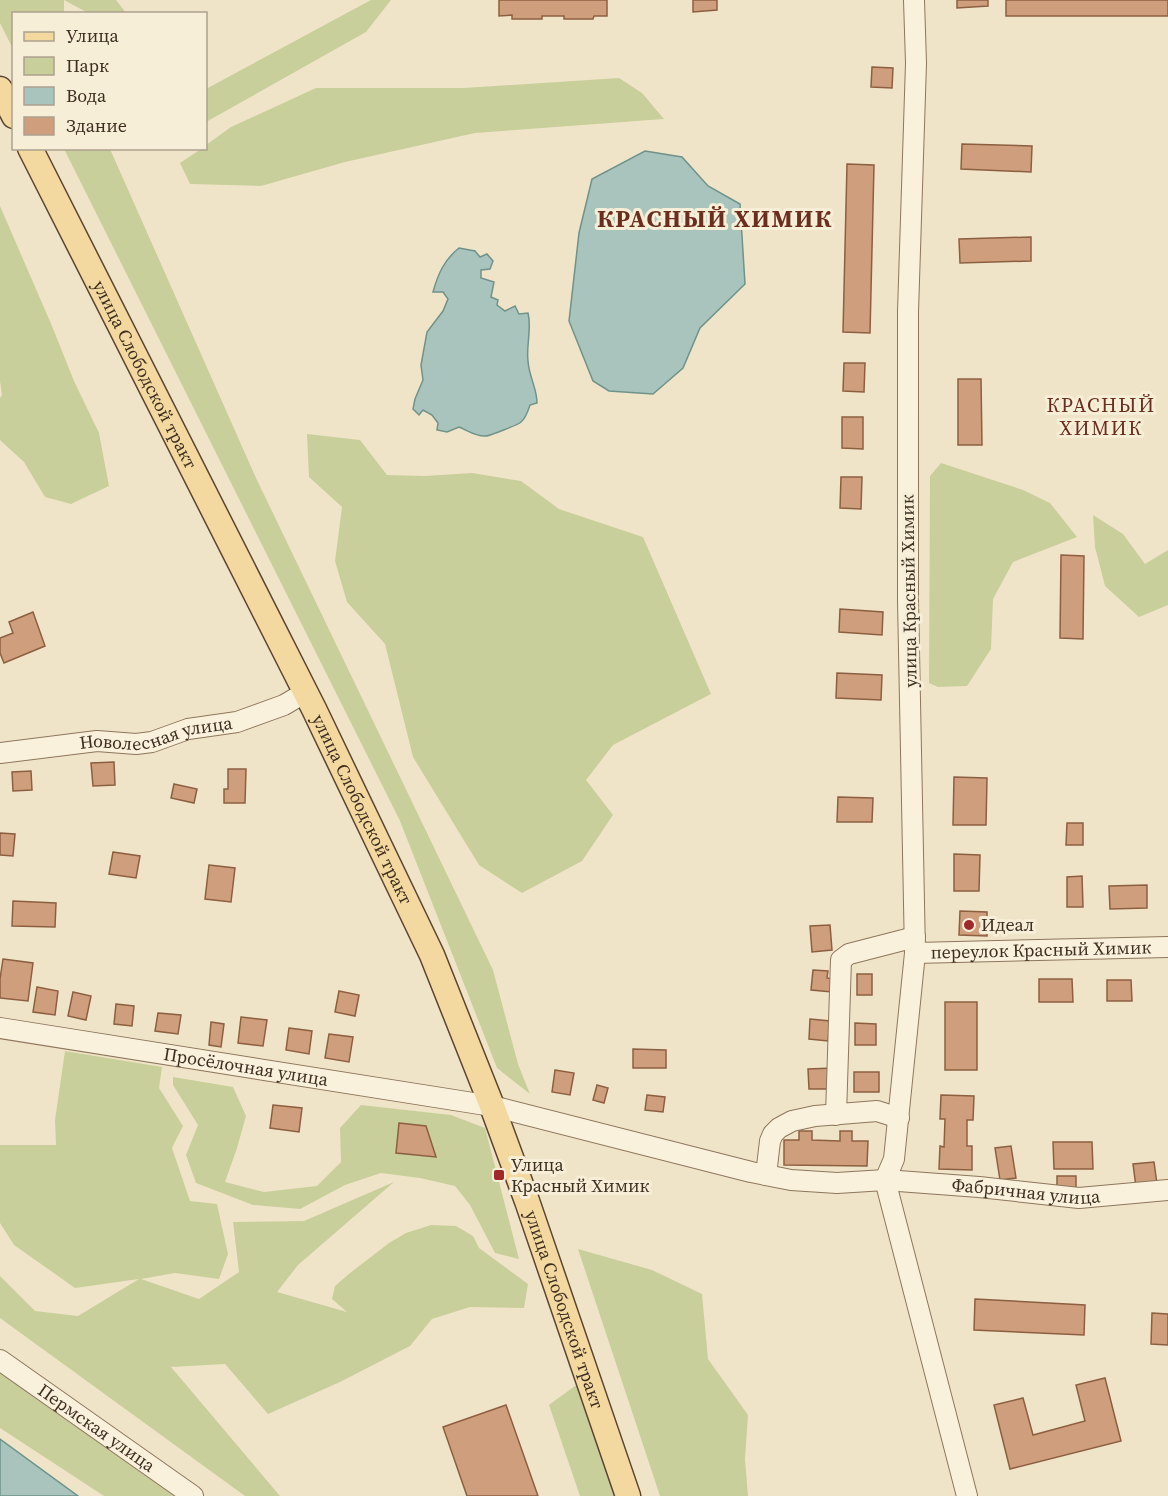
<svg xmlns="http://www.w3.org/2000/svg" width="1168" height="1496" font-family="'Source Serif 4',serif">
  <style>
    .green { fill: #c9cf9b }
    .water { fill: #a9c4bc; stroke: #6f938a; stroke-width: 1.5 }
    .building { fill: #cf9f7d; stroke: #8d5f41; stroke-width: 1.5 }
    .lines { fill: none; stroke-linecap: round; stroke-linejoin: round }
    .minor-casing { stroke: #8d765c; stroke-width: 22 }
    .major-casing { stroke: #5b4430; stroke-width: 27 }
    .minor { stroke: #faf1dc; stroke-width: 20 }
    .major { stroke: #f3d9a0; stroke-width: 24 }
    .poi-dot { fill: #9e2a2b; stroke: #f7eed8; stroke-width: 2 }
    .labels { text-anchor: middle; stroke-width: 6; stroke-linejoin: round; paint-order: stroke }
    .street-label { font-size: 18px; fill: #3d2e20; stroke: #f7eed8 }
    .poi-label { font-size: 18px; fill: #3d2e20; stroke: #f7eed8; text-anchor: start }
    .neighbourhood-label { font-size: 20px; letter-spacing: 1.5px; fill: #6b2e1e; stroke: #f7eed8 }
    .district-label { font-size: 24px; font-weight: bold; letter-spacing: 1.5px; fill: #6b2e1e; stroke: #f7eed8 }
  </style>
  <rect width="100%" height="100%" fill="#f0e4c8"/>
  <g class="green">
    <path d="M0 0H116L126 13H88L64 0V13L14 14 13 49 0 23Z"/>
    <path d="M371 0H391L366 32 206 122V89Z"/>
    <path d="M619 78 642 93 664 119 475 133 345 162 261 186 190 184 180 163 201 149 206 148V145L231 127 316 88H464Z"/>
    <path d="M64 149H110L256 478 493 970 518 1064 530 1094 497 1068 400 821Z"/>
    <path d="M0 206 52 326 74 381 99 433 109 486 71 504 45 497 24 462 0 440V398L2 395 0 381Z"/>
    <path d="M307 434 360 440 387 475 425 476 472 473 521 481 559 509 643 537 711 694 613 745 586 780 613 815 582 861 522 893 479 865 413 757 385 644 347 602 335 561 342 507 309 477Z"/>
    <path d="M941 463 1023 490 1050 503 1077 537 1013 562 993 599 991 649 967 686 938 687 929 683 930 476Z"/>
    <path d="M1093 515 1123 534 1145 564 1168 550V605L1139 617 1105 586 1095 547Z"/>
    <path d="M65 1051 162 1067 159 1088 183 1126 172 1148 190 1201 217 1204 228 1254 219 1279 175 1273 141 1279 199 1299 239 1272 233 1222 304 1221 394 1182 298 1265 277 1292 347 1312 332 1299 335 1286 350 1273 389 1243 406 1233 431 1225 456 1226 473 1236 479 1248 528 1284 524 1308 470 1307 432 1319 410 1346 340 1382 268 1414 225 1364 171 1367 280 1496H245L0 1318V1276L35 1311 78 1316 139 1279 75 1288 14 1245 0 1223V1145H56L55 1120Z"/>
    <path d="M173 1077 233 1087 246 1116 237 1148 225 1182 264 1192 317 1186 341 1162 340 1128 361 1105 451 1115 485 1128 519 1259 495 1253 470 1205 455 1186 420 1178 381 1173 345 1185 300 1209 253 1205 196 1183 186 1155 198 1125 173 1085Z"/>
    <path d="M578 1249 652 1270 702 1294 708 1359 748 1415 745 1459 748 1496H660Z"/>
    <path d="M0 1373 174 1496H104L0 1428Z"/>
    <path d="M579 1383 617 1496H580L549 1405Z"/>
  </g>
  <g class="water">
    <path d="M645 151 682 157 708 186 740 204 745 284 700 328 683 368 653 394 609 391 593 381 569 321 579 233 592 179Z"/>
    <path d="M459 248 475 251 480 257 487 254 493 261 490 269 481 270V278L494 282 491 297 498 300 497 305 505 311 515 306 519 314 528 313C532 329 526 345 528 361 529 377 537 388 537 403L530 405C528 411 526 418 521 422 520 424 489 436 486 436 476 437 467 430 459 427L447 432 437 430 438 423 432 415 423 410 419 415 413 409 415 399 423 380 421 365 427 332 443 311 448 299 443 292H433C438 274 444 260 459 248Z"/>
    <path d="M0 1439 78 1496H0Z"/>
  </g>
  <g class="building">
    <path d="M499 0H607V16H594L593 19H564V16H542V19H512V15L499 16Z"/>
    <path d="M693 0H717V10L693 12Z"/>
    <path d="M957 0H988V6L957 8Z"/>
    <rect x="1006" y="0" width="162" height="16"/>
    <path d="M872 67 893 68 892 88 871 87Z"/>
    <path d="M962 144 1032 146 1031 172 961 169Z"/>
    <path d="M847 164 874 165 870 333 843 332Z"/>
    <path d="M1031 237V261L960 263 959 239Z"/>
    <path d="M844 363H865L864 392 843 391Z"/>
    <path d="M958 379H981L982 445H958Z"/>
    <path d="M842 417H863V449L842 448Z"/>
    <path d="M841 477H862L861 509 840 508Z"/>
    <path d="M1061 555 1084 556 1083 639 1060 638Z"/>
    <path d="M840 609 883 612 882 635 839 632Z"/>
    <path d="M33 612 45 646 4 663 0 653V638L13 633 9 622Z"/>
    <path d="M837 673 882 675 881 700 836 698Z"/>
    <path d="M114 762 115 785 93 786 91 763Z"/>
    <path d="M228 769H246L245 803H224V789H228Z"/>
    <path d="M31 771 32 790 13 791 12 772Z"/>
    <path d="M954 777 987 778 986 825H953Z"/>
    <path d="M174 784 197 789 194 803 171 798Z"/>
    <path d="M838 797 873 798 872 822H837Z"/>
    <path d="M1067 823H1083V845H1066Z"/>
    <path d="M0 833 15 834 13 856 0 855Z"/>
    <path d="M113 852 140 856 136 878 109 874Z"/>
    <path d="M954 854 980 855 979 891H954Z"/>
    <path d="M209 865 235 868 231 902 205 899Z"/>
    <path d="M1082 876 1083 907H1067V877Z"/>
    <path d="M1147 885V908L1110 909 1109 886Z"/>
    <path d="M13 901 56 903 55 927 12 926Z"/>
    <path d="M960 911 987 912V936L959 935Z"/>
    <path d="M830 925 832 950 812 952 810 926Z"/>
    <path d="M3 959 33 963 28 1001 0 998V979Z"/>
    <path d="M813 970 828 971 827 978 833 979 832 992 811 990Z"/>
    <rect x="857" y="974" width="15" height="21"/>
    <path d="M1039 979H1072L1073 1002H1039Z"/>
    <path d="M1107 980H1131L1132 1001H1107Z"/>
    <path d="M37 987 58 991 55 1015 33 1012Z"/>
    <path d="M339 991 359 995 355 1016 335 1012Z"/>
    <path d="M73 992 91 996 86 1020 68 1016Z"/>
    <rect x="945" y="1002" width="32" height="68"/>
    <path d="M116 1004 134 1006 132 1026 114 1024Z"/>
    <path d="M158 1013 181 1015 178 1034 155 1031Z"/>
    <path d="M241 1017 267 1020 263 1046 238 1043Z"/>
    <path d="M810 1019 830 1021 828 1041 809 1039Z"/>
    <path d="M211 1022 224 1024 221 1047 209 1045Z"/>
    <path d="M855 1023 876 1024V1045H855Z"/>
    <path d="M289 1028 312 1031 309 1054 286 1050Z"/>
    <path d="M329 1034 353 1037 349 1062 325 1058Z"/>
    <path d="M633 1049 666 1050V1068H633Z"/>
    <path d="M833 1068 834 1089H809L808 1069Z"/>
    <path d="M555 1070 574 1073 570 1095 552 1092Z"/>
    <rect x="854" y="1072" width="25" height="20"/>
    <path d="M597 1085 608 1088 604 1103 593 1100Z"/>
    <path d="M647 1095 665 1097 663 1112 645 1110Z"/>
    <path d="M941 1095 974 1096 973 1120H967V1146H972V1170L939 1169 940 1146 944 1147 945 1119H940Z"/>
    <path d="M273 1105 302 1108 299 1132 270 1128Z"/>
    <path d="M399 1123 426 1126 436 1157 396 1153Z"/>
    <path d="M799 1131H812V1140L840 1141V1131H852V1141H868L867 1166 784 1165V1140H799Z"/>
    <path d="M1053 1142H1092L1093 1169H1054Z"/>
    <path d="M1011 1146 1016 1178 1000 1180 995 1148Z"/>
    <path d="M1154 1162 1157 1184 1136 1187 1133 1164Z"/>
    <path d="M1057 1176H1076V1189L1057 1188Z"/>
    <path d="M975 1299 1085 1305 1084 1335 974 1330Z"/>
    <path d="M1152 1313 1168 1314V1345L1151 1344Z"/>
    <path d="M1105 1378 1121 1441 1010 1469 994 1405 1023 1398 1033 1435 1085 1421 1076 1385Z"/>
    <path d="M506 1405 538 1496H467L443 1427Z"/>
  </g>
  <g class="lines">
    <g class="minor-casing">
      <g id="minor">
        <path id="s1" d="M0 753 97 741 136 744 152 742 188 729 237 722 284 705 306 692"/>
        <path id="s2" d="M915 953 1168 947"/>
        <path id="s3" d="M0 1028 492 1106 751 1172 791 1180 837 1183 885 1180 979 1187 1079 1198 1168 1190"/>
        <path d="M836 1115 841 960 849 954 915 937"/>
        <path d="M766 1175 770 1141 773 1134 779 1128 792 1121 815 1116 877 1111 899 1118"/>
        <path d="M885 1180 894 1159 915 953 908 600V312L916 63 914 0"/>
        <path d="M885 1180 967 1496"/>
        <path id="s4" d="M0 1360 193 1496"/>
      </g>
    </g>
    <g class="major-casing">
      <g id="major">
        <path d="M0 89 14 116"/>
        <path id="s5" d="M30 148 314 709 432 955 492 1106 527 1201 628 1496"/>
      </g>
    </g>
    <use href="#minor" class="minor"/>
    <use href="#major" class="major"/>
  </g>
  <g class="poi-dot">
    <circle cx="969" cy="925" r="6"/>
    <rect x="493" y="1169" width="12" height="12" rx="3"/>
  </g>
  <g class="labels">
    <g class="street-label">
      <text dy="6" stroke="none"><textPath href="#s5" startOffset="254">улица Слободской тракт</textPath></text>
      <text transform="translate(909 591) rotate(-91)" y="6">улица Красный Химик</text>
      <text dy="6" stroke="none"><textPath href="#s1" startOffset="158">Новолесная улица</textPath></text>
      <text dy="6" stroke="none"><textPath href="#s5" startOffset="740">улица Слободской тракт</textPath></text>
      <text dy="6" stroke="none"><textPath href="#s2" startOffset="126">переулок Красный Химик</textPath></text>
      <text dy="6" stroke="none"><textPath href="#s3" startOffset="249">Просёлочная улица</textPath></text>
      <text dy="6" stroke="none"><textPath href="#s3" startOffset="1042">Фабричная улица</textPath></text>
      <text dy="6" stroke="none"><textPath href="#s5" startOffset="1280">улица Слободской тракт</textPath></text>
      <text dy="6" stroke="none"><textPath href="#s4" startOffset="118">Пермская улица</textPath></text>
    </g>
    <g class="poi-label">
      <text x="981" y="931">Идеал</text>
      <text x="511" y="1171">Улица<tspan x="511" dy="21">Красный Химик</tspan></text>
    </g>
    <g class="neighbourhood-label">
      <text x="1101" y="412">КРАСНЫЙ<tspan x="1101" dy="23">ХИМИК</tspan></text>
    </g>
    <g class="district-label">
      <text x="715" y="227">КРАСНЫЙ ХИМИК</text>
    </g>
  </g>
  <rect x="12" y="12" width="195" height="138" fill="#f7eed8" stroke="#ada18e" stroke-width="1.5"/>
  <rect x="24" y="32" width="30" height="9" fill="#f3d9a0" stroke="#ada18e" stroke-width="1.5"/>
  <text x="66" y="42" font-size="18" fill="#3d2e20">Улица</text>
  <rect x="24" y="57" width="30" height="18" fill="#c9cf9b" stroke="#ada18e" stroke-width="1.5"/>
  <text x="66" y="72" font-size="18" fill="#3d2e20">Парк</text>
  <rect x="24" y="87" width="30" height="18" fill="#a9c4bc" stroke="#ada18e" stroke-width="1.5"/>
  <text x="66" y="102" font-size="18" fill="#3d2e20">Вода</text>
  <rect x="24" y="117" width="30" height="18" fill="#cf9f7d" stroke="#ada18e" stroke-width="1.5"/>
  <text x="66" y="132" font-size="18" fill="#3d2e20">Здание</text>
</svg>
